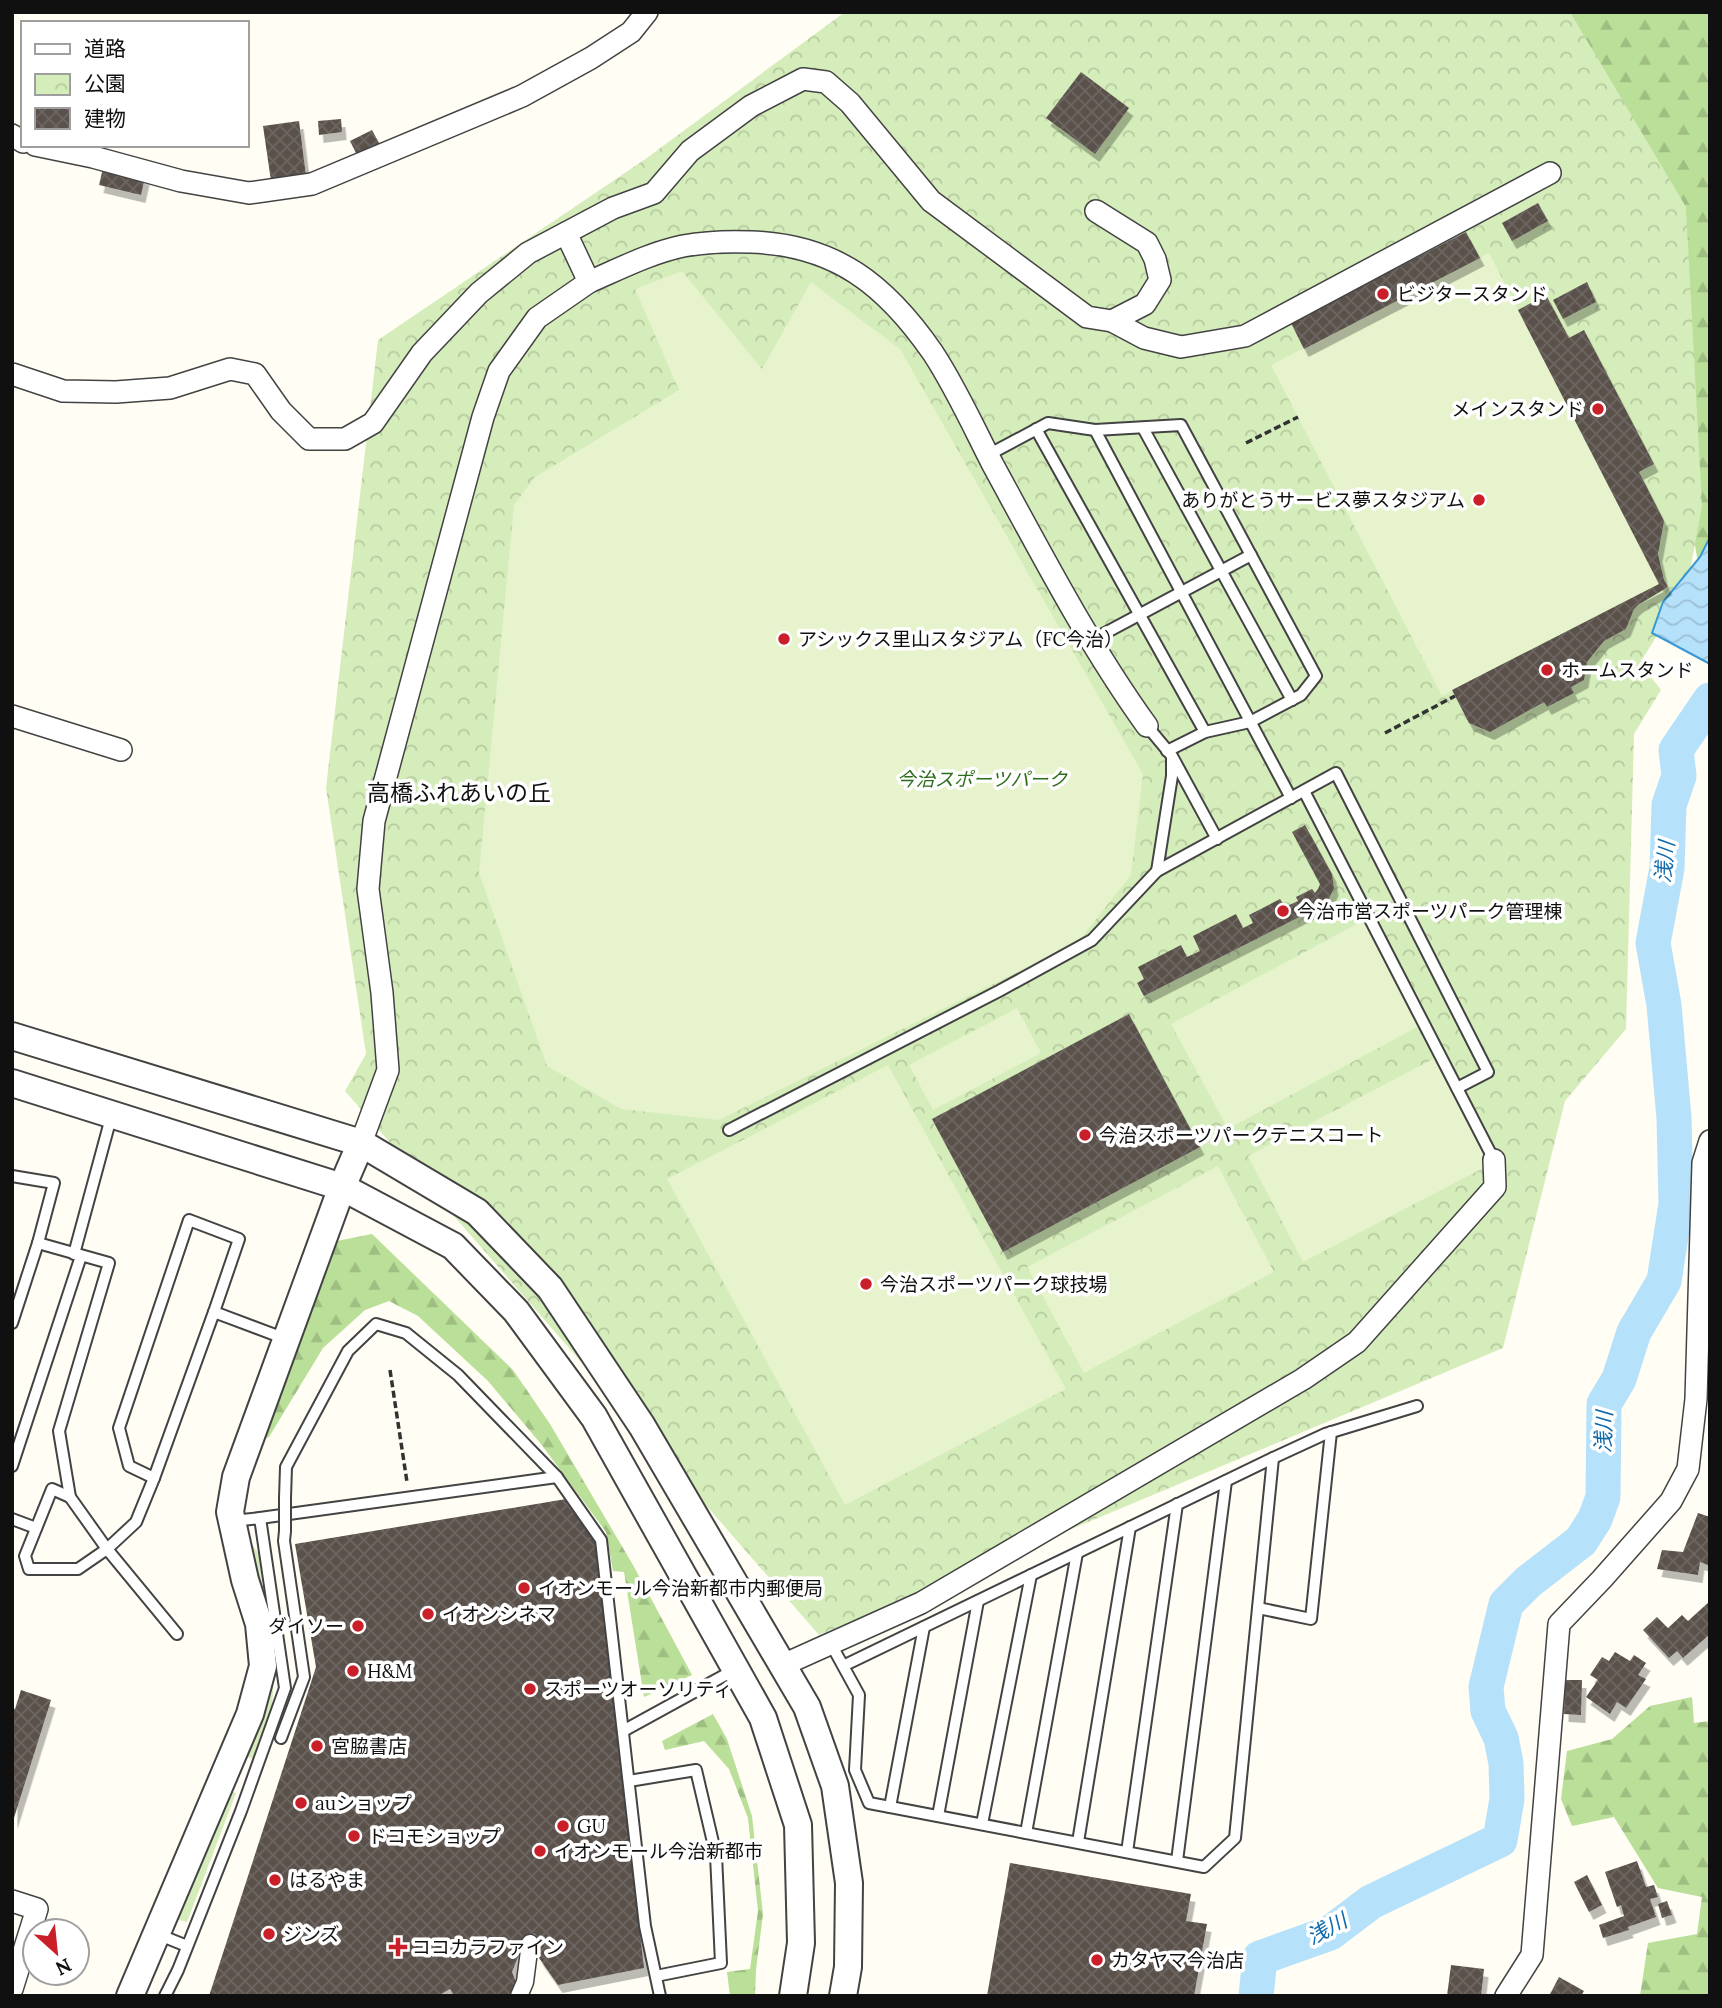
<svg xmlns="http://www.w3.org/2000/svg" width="1722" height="2008" font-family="Lora,'Noto Sans JP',serif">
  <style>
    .grass { fill: #d5edba }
    .forest { fill: url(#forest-firs) }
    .park { fill: url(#park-crowns) }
    .pitch { fill: #e6f3cc }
    .water { fill: url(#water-waves); stroke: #3898d5; stroke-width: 2 }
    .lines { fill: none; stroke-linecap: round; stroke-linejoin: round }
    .river { stroke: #b5e1fa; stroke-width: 35 }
    .building { fill: url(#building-cross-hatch); filter: url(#shadow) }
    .service-casing { stroke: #434343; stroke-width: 14 }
    .pedestrian-casing { stroke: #434343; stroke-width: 19 }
    .minor-casing { stroke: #434343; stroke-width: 24 }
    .tertiary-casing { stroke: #434343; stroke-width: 30 }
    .path { stroke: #323232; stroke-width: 3.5; stroke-dasharray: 7 3.5; stroke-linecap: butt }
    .service { stroke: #fff; stroke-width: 10 }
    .pedestrian { stroke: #fff; stroke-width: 16 }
    .minor { stroke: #fff; stroke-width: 21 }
    .tertiary { stroke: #fff; stroke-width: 26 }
    .service-bridge-casing { stroke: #434343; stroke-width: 14; stroke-linecap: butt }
    .service-bridge { stroke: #fff; stroke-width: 10 }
    .poi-dot { fill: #ca1f29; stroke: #fff; stroke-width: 2.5 }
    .labels { text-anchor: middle; stroke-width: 7; stroke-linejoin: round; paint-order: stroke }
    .poi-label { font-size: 19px; fill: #101010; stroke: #fff; text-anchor: start }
    .park-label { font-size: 19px; font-style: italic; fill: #2d6d1b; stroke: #fff }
    .water-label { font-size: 21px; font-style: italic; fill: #1069ab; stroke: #fff }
    .quarter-label { font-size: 23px; fill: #101010; stroke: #fff }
  </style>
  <defs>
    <pattern id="forest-firs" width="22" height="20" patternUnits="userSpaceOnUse" patternTransform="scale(1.75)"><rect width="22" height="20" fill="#b9df98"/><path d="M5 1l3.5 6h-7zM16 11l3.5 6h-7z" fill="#9ebe82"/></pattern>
    <pattern id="park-crowns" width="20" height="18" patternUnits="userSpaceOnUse" patternTransform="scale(1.75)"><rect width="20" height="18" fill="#d5edba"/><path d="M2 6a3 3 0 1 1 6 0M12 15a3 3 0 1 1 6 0" fill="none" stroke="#b6ca9f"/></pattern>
    <pattern id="water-waves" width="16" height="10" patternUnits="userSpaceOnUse" patternTransform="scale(1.75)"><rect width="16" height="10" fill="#b5e1fa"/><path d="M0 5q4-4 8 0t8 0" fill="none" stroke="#9bc0d5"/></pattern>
    <pattern id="building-cross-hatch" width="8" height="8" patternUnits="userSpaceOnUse" patternTransform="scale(1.75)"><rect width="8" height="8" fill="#5a514c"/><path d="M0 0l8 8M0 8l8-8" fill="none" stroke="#6d6561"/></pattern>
    <filter id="shadow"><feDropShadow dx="4.5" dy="8" stdDeviation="0" flood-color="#0004"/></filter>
  </defs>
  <rect width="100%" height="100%" fill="#fffdf4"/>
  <g class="grass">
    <path d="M247 1538 259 1554 262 1583 271 1636 274 1672 272 1710 253 1759 241 1754 258 1711Z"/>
    <path d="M225 1789 236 1793 187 1922 175 1919Z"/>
  </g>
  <g class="forest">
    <path d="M1528 12H1710V610L1707 615 1682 470Z"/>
    <path d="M372 1234 513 1370 550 1424 633 1565 692 1675 644 1697 624 1572 613 1571 606 1532 541 1444 488 1381 418 1316 389 1301 365 1310 323 1348 269 1437 253 1443 332 1242Z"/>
    <path d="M1692 1697 1694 1723 1710 1721V1996H1640L1648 1943 1697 1934 1702 1897 1658 1888 1614 1817 1572 1826 1561 1799 1567 1751 1612 1739 1650 1706Z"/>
    <path d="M713 1714 727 1739 752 1816 763 1914 756 1970 755 1996H730L727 1972 750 1969 758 1911 748 1818 729 1769 704 1741 665 1750 662 1741Z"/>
  </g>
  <path class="park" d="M845 12H1570L1686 207 1702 506 1687 587 1640 663 1661 690 1634 734 1626 1029 1565 1101 1503 1348 819 1635 345 1091 366 1054 326 788 378 340 644 160Z"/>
  <g class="pitch">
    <path d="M1489 253 1659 584 1442 696 1271 365Z"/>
    <path d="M682 271 762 369 811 282 900 349 1143 774 1131 875 1078 942 719 1120 621 1109 547 1066 479 873 514 505 535 477 679 390 635 289Z"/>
    <path d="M1364 920 1421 1025 1228 1129 1171 1024Z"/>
    <path d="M1017 1008 1041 1053 933 1110 909 1065Z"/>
    <path d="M1435 1058 1491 1164 1303 1262 1248 1156Z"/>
    <path d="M888 1065 1066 1389 845 1505 667 1179Z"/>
    <path d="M1218 1166 1274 1272 1084 1373 1027 1267Z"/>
  </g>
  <path class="water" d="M1710 537V664L1652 633 1663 602 1700 557Z"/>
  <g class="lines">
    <path class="river" d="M1256 1996 1260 1958 1330 1933 1371 1902 1500 1840 1507 1799 1506 1763 1501 1738 1488 1711 1486 1687 1506 1604 1528 1582 1581 1541 1595 1519 1603 1497 1604 1404 1619 1379 1634 1332 1664 1281 1676 1204 1674 1118 1664 1005 1653 943 1667 868 1669 805 1679 776 1676 750 1710 700"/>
  </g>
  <g class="building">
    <path d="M1081 72 1129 108 1095 154 1046 118Z"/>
    <path d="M341 119 342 132 319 135 318 121Z"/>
    <path d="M299 121 306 176 271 181 263 126Z"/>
    <path d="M372 130 380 145 358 157 350 141Z"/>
    <path d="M103 168 145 177 141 195 99 185Z"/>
    <path d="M1538 203 1548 221 1512 241 1502 223Z"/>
    <path d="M1466 232 1480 258 1304 349 1291 323Z"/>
    <path d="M1587 282 1596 302 1563 319 1553 300Z"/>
    <path d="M1546 295 1569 338 1584 330 1654 464 1639 472 1664 521 1658 554 1664 580 1668 587 1638 605 1634 609 1626 629 1604 641 1587 662 1584 680 1571 687 1574 693 1547 707 1544 702 1490 732 1469 723 1452 690 1659 584 1518 310Z"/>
    <path d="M1305 825 1332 874 1334 888 1327 903 1144 996 1137 983 1144 979 1138 967 1181 945 1187 957 1200 951 1193 936 1236 914 1243 928 1253 923 1249 915 1280 899 1285 907 1298 901 1296 897 1312 889 1315 893 1318 889 1320 884 1292 832Z"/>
    <path d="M1129 1014 1200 1147 1003 1252 932 1119Z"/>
    <path d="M566 1499 594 1533 644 1968 558 1985 539 1958 535 1934 526 1937 512 1972 516 1982 514 1996H454L450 1989 438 1996H209L316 1667 295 1544Z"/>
    <path d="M1698 1513 1710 1517V1566L1700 1562 1698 1575 1657 1569 1662 1550 1683 1552Z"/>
    <path d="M1710 1601V1634L1683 1658 1677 1651 1669 1658 1643 1630 1657 1617 1668 1628 1682 1615 1688 1621Z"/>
    <path d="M1615 1652 1630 1661 1634 1655 1646 1663 1638 1675 1646 1679 1626 1708 1617 1702 1610 1714 1586 1697 1598 1680 1590 1675 1602 1657 1609 1661Z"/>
    <path d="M1565 1680H1582L1581 1715 1564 1714Z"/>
    <path d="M21 1690 51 1700 13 1821 12 1708 15 1709Z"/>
    <path d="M1637 1861 1646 1887 1654 1885 1658 1897 1650 1899 1656 1917 1628 1927 1629 1930 1603 1938 1599 1925 1624 1916 1621 1905 1617 1907 1605 1872Z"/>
    <path d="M1010 1863 1191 1894 1186 1921 1207 1924 1194 1996H987Z"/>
    <path d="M1587 1875 1602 1905 1589 1912 1574 1882Z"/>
    <path d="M1667 1901 1672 1915 1662 1918 1658 1904Z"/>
    <path d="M1451 1965 1484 1969 1481 1996H1447Z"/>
    <path d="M1559 1977 1584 1991 1581 1996H1549Z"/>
  </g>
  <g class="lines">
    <g class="service-casing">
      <g id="service">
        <path d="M1143 428 1292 700"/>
        <path d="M1036 429 1205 732"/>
        <path d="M1095 430 1181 425 1316 676 1301 695 1250 722 1205 732 1167 751"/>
        <path d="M988 455 1048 423 1095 430 1291 798"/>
        <path d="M1092 640 1251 555"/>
        <path d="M1147 726 1172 756V776L1157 871 1336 773 1488 1072 1457 1088"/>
        <path d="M1173 758 1217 839"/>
        <path d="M1304 791 1494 1160"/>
        <path d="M729 1130 999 991 1092 940 1157 871"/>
        <path d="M12 1176 54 1183 38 1243 12 1323"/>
        <path d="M38 1243 109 1263 59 1431 70 1497 107 1549 136 1522 154 1478 214 1312 286 1339"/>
        <path d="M74 1254 112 1114"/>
        <path d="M1273 1458 1325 1434 1417 1406"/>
        <path d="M12 1466 81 1256"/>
        <path d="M154 1478 129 1466 119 1428 189 1220 239 1239 214 1312"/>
        <path d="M70 1497 52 1489 25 1556 29 1569H78L107 1549 177 1634"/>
        <path d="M285 1498 286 1467 348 1351 376 1324 406 1333 458 1375 557 1477 601 1540 645 1926 660 1996"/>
        <path d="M260 1518 557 1477"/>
        <path d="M12 1519 36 1528"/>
        <path d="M1258 1608 1311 1619 1331 1432"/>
        <path d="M831 1644 859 1695 855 1770 869 1803 1204 1867 1235 1838 1273 1458 843 1666"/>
        <path d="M623 1731 736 1669"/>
        <path d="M281 1738 304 1677 284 1541 285 1531"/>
        <path d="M629 1781 696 1770 716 1855 721 1963 656 1976"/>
        <path d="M890 1807 924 1627"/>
        <path d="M938 1816 978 1601"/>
        <path d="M982 1824 1031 1575"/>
        <path d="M1026 1833 1077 1553"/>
        <path d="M1078 1842 1130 1527"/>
        <path d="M1127 1852 1177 1504"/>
        <path d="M1177 1861 1226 1481"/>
        <path d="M157 1934 187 1946"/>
        <path d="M165 1996 178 1970 241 1811 285 1688 260 1518 233 1521"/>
      </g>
    </g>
    <g class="pedestrian-casing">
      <path id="pedestrian" d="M519 1996 525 1982 530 1943"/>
    </g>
    <g class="minor-casing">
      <g id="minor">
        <path d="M12 135 23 142"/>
        <path d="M35 145 93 157 181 181 249 193 312 184 522 96 591 58 631 32 647 12"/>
        <path d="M589 282C619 269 650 253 683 246 705 242 728 241 751 242 836 245 886 285 933 353 956 388 974 428 993 465 1041 553 1088 644 1147 726"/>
        <path d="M1112 321 1144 338 1181 347 1245 336 1550 173"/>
        <path d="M12 374 63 391 116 392 170 388 230 369 255 374 281 411 309 439H345L373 423 422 353 479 293 528 253 613 208 654 193 690 151 751 106 803 79 826 82 850 103 931 201 1087 317 1112 321 1145 304 1160 280 1155 259 1147 243 1096 211"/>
        <path d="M12 716 121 750"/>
        <path d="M361 1143 388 1070 382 993 368 889 374 821 483 417 499 371 537 318 589 282 566 233"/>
        <path d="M783 1665 921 1603 1303 1379 1357 1342 1495 1187 1494 1160"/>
        <path d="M12 1901 37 1909 12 1989"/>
        <path d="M1506 1996 1532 1955 1559 1624 1602 1579 1671 1501 1688 1469 1696 1399 1703 1163 1710 1141"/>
      </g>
    </g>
    <g class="tertiary-casing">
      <g id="tertiary">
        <path d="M12 1036 361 1143 477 1212 550 1288 642 1426 807 1707 835 1786 849 1883 848 1967 843 1996"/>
        <path d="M12 1083 342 1187 453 1246 516 1311 594 1417 763 1718 798 1825 801 1943 793 1996"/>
        <path d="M130 1996 250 1714 263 1666 259 1624 245 1580 230 1512 236 1477 342 1187 361 1143"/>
      </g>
    </g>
    <g class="path">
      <path d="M1246 443 1298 417"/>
      <path d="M1385 733 1455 696"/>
      <path d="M390 1370 407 1482"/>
    </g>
    <use href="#service" class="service"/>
    <use href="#pedestrian" class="pedestrian"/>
    <use href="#minor" class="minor"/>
    <use href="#tertiary" class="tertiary"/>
    <g class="service-bridge-casing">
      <path id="service-bridge" d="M285 1531V1498"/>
    </g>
    <use href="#service-bridge" class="service-bridge"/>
  </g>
  <g class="poi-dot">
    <circle cx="1383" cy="294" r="7"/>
    <circle cx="1598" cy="409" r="7"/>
    <circle cx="1479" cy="500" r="7"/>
    <circle cx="784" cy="639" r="7"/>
    <circle cx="1547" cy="670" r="7"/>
    <circle cx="1283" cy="911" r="7"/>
    <circle cx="1085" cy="1135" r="7"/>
    <circle cx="866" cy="1284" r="7"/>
    <circle cx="524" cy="1588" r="7"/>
    <circle cx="428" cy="1614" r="7"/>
    <circle cx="358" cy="1626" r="7"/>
    <circle cx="353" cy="1671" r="7"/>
    <circle cx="530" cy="1689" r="7"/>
    <circle cx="317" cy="1746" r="7"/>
    <circle cx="301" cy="1803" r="7"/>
    <circle cx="563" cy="1826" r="7"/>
    <circle cx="354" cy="1836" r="7"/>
    <circle cx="540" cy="1851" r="7"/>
    <circle cx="275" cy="1880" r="7"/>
    <circle cx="269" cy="1934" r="7"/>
    <path d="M394.5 1936.5h7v7h7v7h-7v7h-7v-7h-7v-7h7z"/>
    <circle cx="1097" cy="1960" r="7"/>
  </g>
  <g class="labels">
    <g class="poi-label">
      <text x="1397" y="301">ビジタースタンド</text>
      <text x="1584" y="416" text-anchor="end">メインスタンド</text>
      <text x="1465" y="507" text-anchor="end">ありがとうサービス夢スタジアム</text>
      <text x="798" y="646">アシックス里山スタジアム（FC今治）</text>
      <text x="1561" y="677">ホームスタンド</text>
      <text x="1297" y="918">今治市営スポーツパーク管理棟</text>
      <text x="1099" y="1142">今治スポーツパークテニスコート</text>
      <text x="880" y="1291">今治スポーツパーク球技場</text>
      <text x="538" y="1595">イオンモール今治新都市内郵便局</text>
      <text x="442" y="1621">イオンシネマ</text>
      <text x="344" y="1633" text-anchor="end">ダイソー</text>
      <text x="367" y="1678">H&amp;M</text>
      <text x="544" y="1696">スポーツオーソリティ</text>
      <text x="331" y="1753">宮脇書店</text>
      <text x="315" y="1810">auショップ</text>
      <text x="577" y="1833">GU</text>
      <text x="368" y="1843">ドコモショップ</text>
      <text x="554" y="1858">イオンモール今治新都市</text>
      <text x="289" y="1887">はるやま</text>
      <text x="283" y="1941">ジンズ</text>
      <text x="412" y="1954">ココカラファイン</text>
      <text x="1111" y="1967">カタヤマ今治店</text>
    </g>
    <g class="park-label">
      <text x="982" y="786">今治スポーツパーク</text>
    </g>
    <g class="water-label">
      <text transform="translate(1665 862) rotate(-84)" y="7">浅川</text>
      <text transform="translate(1604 1432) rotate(-88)" y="7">浅川</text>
      <text transform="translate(1327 1929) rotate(-28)" y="7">浅川</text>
    </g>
    <g class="quarter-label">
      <text x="459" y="801">高橋ふれあいの丘</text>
    </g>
  </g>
  <rect width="1722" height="2008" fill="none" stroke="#101010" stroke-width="28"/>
  <rect x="21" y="21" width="228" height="126" fill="#ffffff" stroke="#9f9f9f" stroke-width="2"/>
  <rect x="35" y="44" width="35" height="10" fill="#ffffff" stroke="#9f9f9f" stroke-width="2"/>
  <text x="84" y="56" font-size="21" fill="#101010">道路</text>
  <rect x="35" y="74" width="35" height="21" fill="url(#park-crowns)" stroke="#9f9f9f" stroke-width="2"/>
  <text x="84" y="91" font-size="21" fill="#101010">公園</text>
  <rect x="35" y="108" width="35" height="21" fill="url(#building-cross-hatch)" stroke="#9f9f9f" stroke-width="2"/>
  <text x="84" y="126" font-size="21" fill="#101010">建物</text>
  <g transform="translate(56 1952) rotate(153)"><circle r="33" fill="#ffffff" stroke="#9f9f9f" stroke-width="2"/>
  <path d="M0-5L12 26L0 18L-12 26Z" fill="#ca1f29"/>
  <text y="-10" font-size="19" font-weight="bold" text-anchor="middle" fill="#101010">N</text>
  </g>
</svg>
